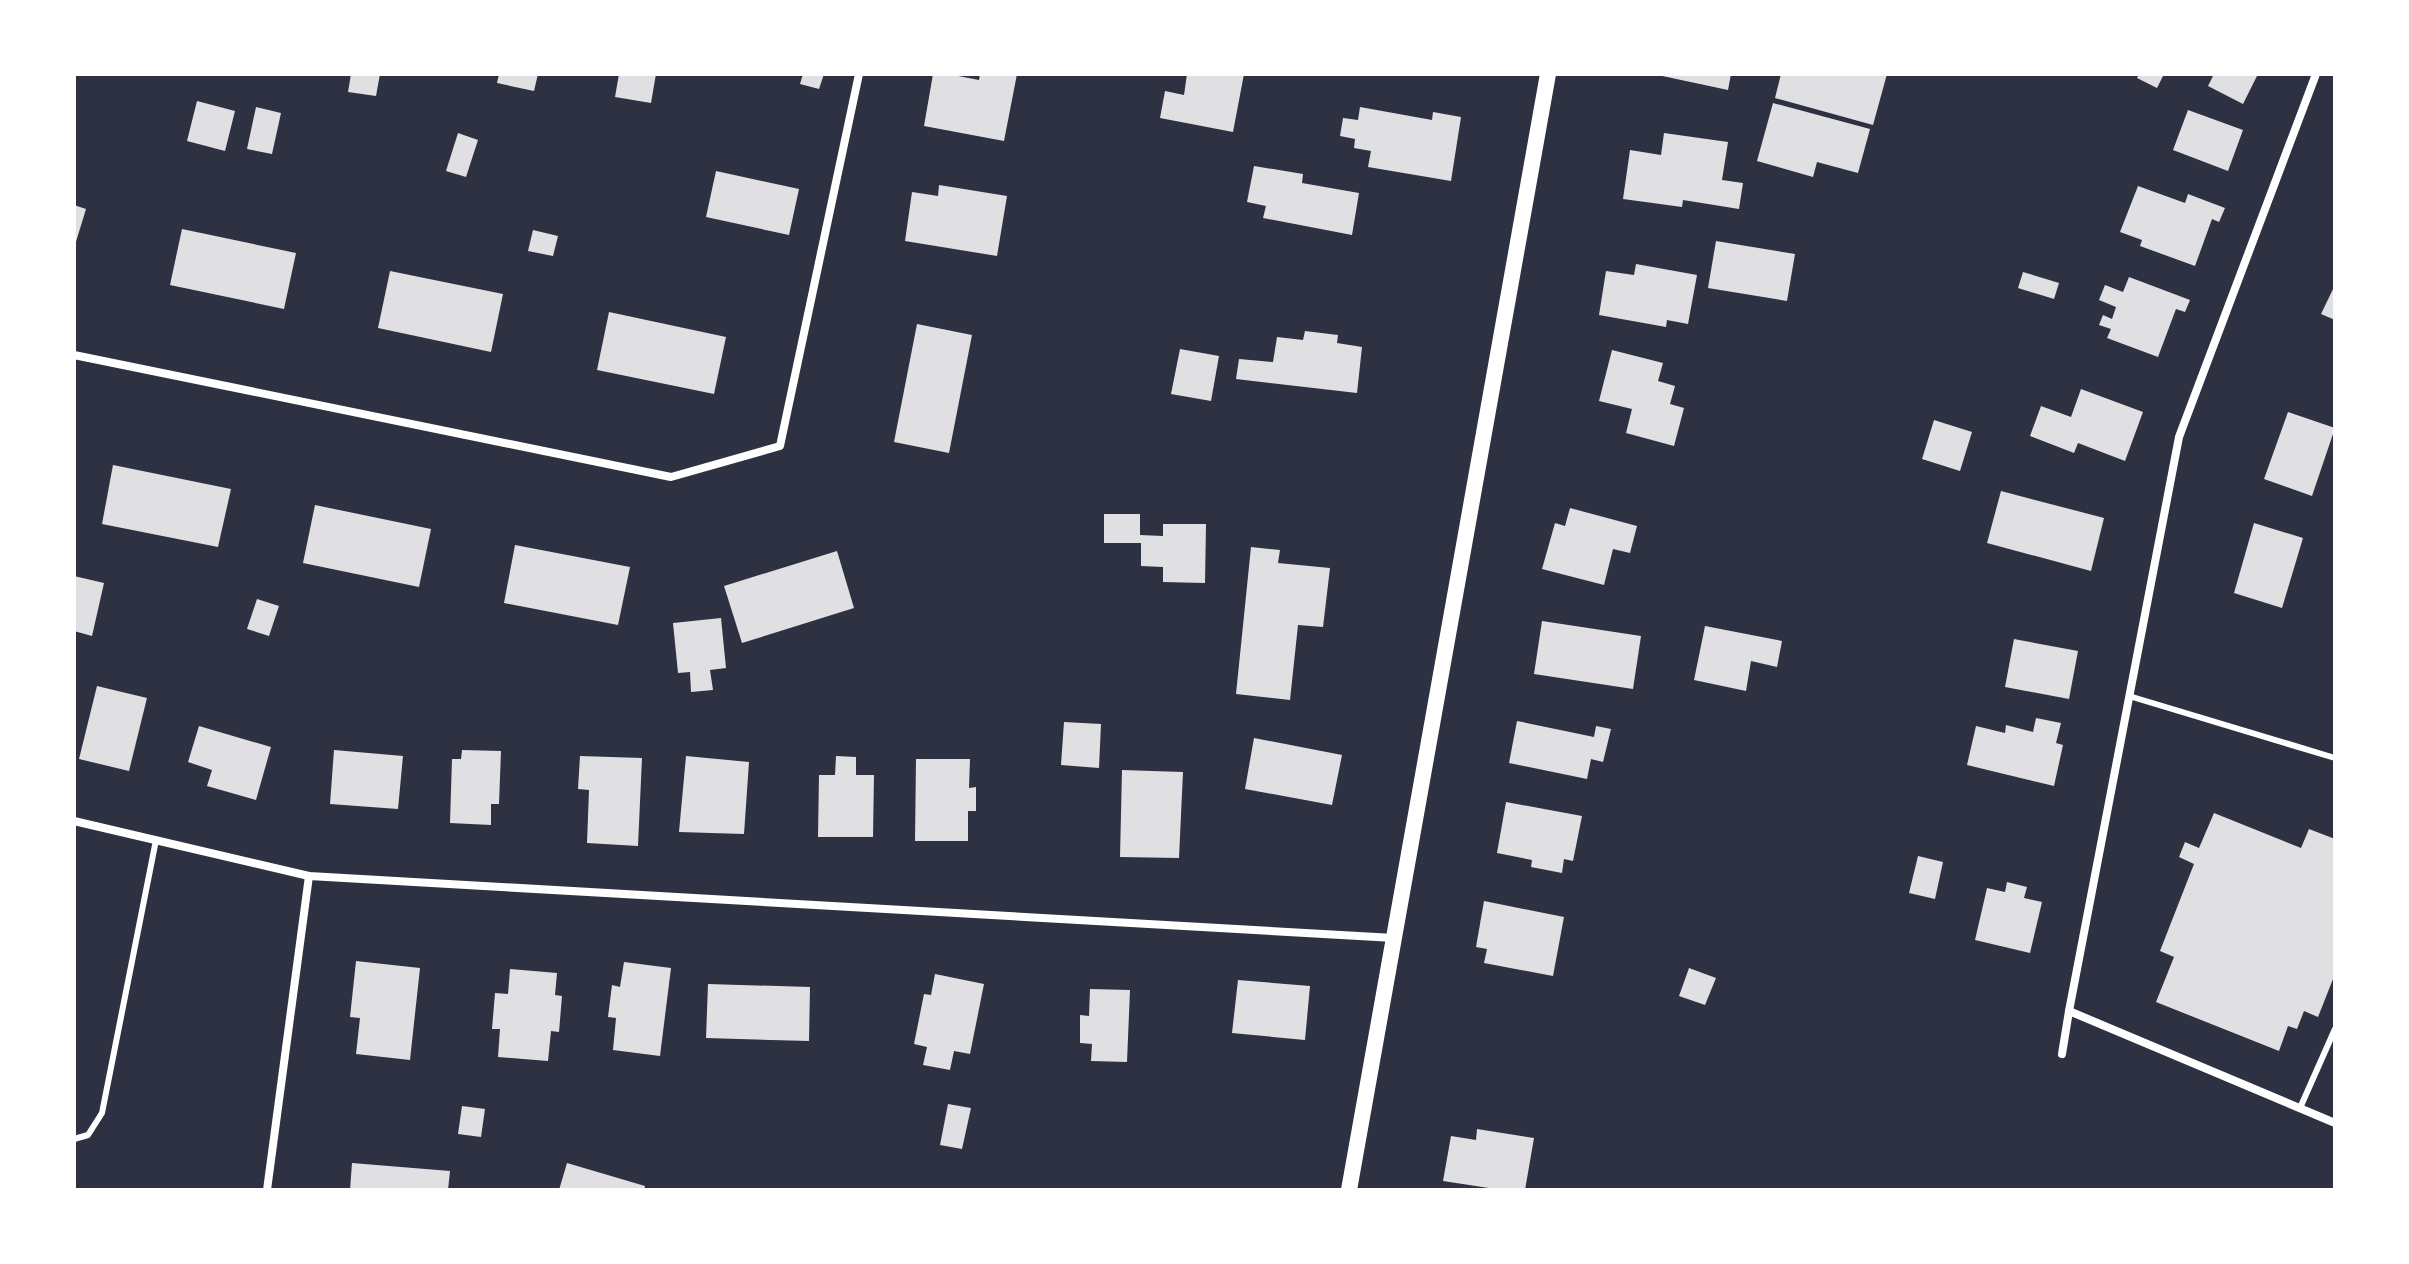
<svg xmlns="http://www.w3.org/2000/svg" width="2409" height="1264" font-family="'Open Sans',sans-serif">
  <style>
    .building { fill: #e0e0e3 }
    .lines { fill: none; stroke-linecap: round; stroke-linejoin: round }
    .service { stroke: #fff; stroke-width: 6 }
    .minor { stroke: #fff; stroke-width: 8 }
    .secondary { stroke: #fff; stroke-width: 16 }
  </style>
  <rect width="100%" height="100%" fill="#2d3142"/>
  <g class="building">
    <path d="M351 74H380L376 96 348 92Z"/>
    <path d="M499 74H538L534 91 497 83Z"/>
    <path d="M619 74H656L651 103 615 97Z"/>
    <path d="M803 74H824L819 89 800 84Z"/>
    <path d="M933 74H948L979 80 980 74H1017L1004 141 924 126Z"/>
    <path d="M1187 74H1244L1233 132 1160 118 1165 91 1184 95Z"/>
    <path d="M1653 74H1731L1728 90Z"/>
    <path d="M1781 74H1887L1873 125 1775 98Z"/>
    <path d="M2139 74H2164L2157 88 2137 78Z"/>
    <path d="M2214 74H2258L2243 104 2208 86Z"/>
    <path d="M197 101 235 111 225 151 187 141Z"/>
    <path d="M1773 103 1870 129 1858 173 1817 162 1813 177 1757 161Z"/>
    <path d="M256 107 281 113 272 154 247 149Z"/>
    <path d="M1360 107 1432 120 1433 112 1461 117 1451 181 1368 167 1371 151 1354 148 1355 139 1340 136 1343 118 1358 120Z"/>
    <path d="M2188 110 2243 130 2228 171 2173 150Z"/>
    <path d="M458 133 478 140 466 177 446 171Z"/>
    <path d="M1664 133 1728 142 1722 180 1743 183 1739 209 1683 200 1682 207 1623 199 1630 150 1661 155Z"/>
    <path d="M1254 166 1303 174 1302 183 1359 193 1352 235 1263 218 1266 206 1247 202Z"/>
    <path d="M716 171 799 189 789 235 706 217Z"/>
    <path d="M939 185 1007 196 997 256 905 241 912 192 938 196Z"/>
    <path d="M2138 186 2185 203 2188 194 2225 208 2219 222 2212 219 2195 266 2140 246 2142 240 2120 232Z"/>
    <path d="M74 205 86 209 75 245 74 244Z"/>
    <path d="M182 229 296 253 284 309 170 285Z"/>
    <path d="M533 230 558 236 553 256 528 251Z"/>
    <path d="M1716 241 1795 254 1787 301 1708 288Z"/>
    <path d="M1636 264 1697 275 1688 324 1667 320 1666 327 1599 315 1606 271 1634 275Z"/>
    <path d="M390 271 503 294 491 352 378 328Z"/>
    <path d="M2023 272 2059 283 2054 299 2018 288Z"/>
    <path d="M2129 277 2190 300 2185 312 2176 309 2158 357 2107 338 2111 329 2099 325 2103 315 2112 319 2116 307 2099 300 2105 285 2123 292Z"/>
    <path d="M2335 285V320L2321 314Z"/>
    <path d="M609 312 726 337 714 394 597 370Z"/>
    <path d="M917 324 972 335 949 453 894 442Z"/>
    <path d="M1305 331 1338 335 1337 343 1362 347 1357 393 1236 379 1239 359 1273 362 1277 337 1303 340Z"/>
    <path d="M1180 349 1219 356 1211 401 1171 394Z"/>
    <path d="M1612 350 1663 363 1658 381 1675 386 1670 404 1684 408 1674 446 1626 433 1632 409 1599 401Z"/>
    <path d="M2081 389 2143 412 2125 461 2078 443 2074 453 2030 436 2041 406 2071 417Z"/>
    <path d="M2288 412 2335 428 2312 496 2264 479Z"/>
    <path d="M1934 420 1972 432 1960 471 1922 459Z"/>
    <path d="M113 465 231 489 218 547 102 524Z"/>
    <path d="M2001 491 2104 518 2091 571 1987 543Z"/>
    <path d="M315 505 431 529 419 587 303 563Z"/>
    <path d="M1570 508 1637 526 1630 553 1613 549 1604 585 1542 569 1555 523 1565 526Z"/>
    <path d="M1104 514H1140V535L1163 536V524H1206L1205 583 1163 582V567L1141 566V543H1104Z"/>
    <path d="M2254 523 2303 538 2282 608 2234 593Z"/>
    <path d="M515 545 630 567 618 625 504 603Z"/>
    <path d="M1251 547 1280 550 1278 563 1330 568 1323 627 1298 625 1290 700 1236 694Z"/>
    <path d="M837 551 854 608 742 643 724 586Z"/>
    <path d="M74 576 104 583 92 636 74 631Z"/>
    <path d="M257 599 279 606 269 636 247 629Z"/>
    <path d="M721 618 726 668 710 670 713 690 691 692 690 672 678 673 673 623Z"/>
    <path d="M1542 621 1641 636 1633 689 1534 674Z"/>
    <path d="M1705 626 1782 641 1777 667 1751 661 1746 691 1694 680Z"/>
    <path d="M2014 639 2078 651 2069 699 2005 687Z"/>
    <path d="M97 686 147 698 129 771 79 759Z"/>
    <path d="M2036 718 2061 723 2056 743 2063 745 2054 786 1967 765 1976 726 2005 733 2006 725 2033 732Z"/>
    <path d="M1517 721 1594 737 1596 726 1611 729 1603 762 1591 759 1587 779 1509 763Z"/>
    <path d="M1064 722 1101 724 1099 768 1061 765Z"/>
    <path d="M199 726 271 747 256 800 207 786 212 770 188 762Z"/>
    <path d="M1254 738 1342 755 1332 805 1245 789Z"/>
    <path d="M334 750 403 756 398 809 330 804Z"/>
    <path d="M462 750 501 751 499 804H491V825L450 823 452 759H461Z"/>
    <path d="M580 756 642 758 638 846 587 843 589 790 578 789Z"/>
    <path d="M686 756 749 762 744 834 679 832Z"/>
    <path d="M836 756 856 757V775H874L873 837H818L819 775H835Z"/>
    <path d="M916 759H970L969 788 976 787V811H968V841H915Z"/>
    <path d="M1122 770 1183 772 1179 858 1120 857Z"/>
    <path d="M1506 802 1582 816 1573 861 1564 859 1562 873 1531 867 1532 860 1497 853Z"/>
    <path d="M2214 813 2301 848 2309 829 2335 839V974L2318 1017 2304 1011 2297 1029 2288 1026 2279 1051 2156 1002 2174 957 2160 951 2194 864 2179 857 2185 842 2199 848Z"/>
    <path d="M1918 856 1943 862 1935 899 1909 893Z"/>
    <path d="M2007 882 2027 887 2024 898 2042 902 2030 953 1975 940 1987 888 2005 892Z"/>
    <path d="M1484 901 1564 917 1553 976 1484 963 1487 949 1476 947Z"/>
    <path d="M356 961 420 968 410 1060 356 1054 360 1018 350 1017Z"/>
    <path d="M624 962 671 968 660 1056 613 1050 616 1018 608 1017 612 985 620 987Z"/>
    <path d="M1689 968 1716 978 1705 1005 1679 996Z"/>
    <path d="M510 969 557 973 555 995 562 996 559 1032 551 1031 548 1061 498 1057 500 1029H492L495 993 508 994Z"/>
    <path d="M935 974 984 984 970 1054 954 1051 950 1070 923 1065 927 1047 914 1044 924 994 931 995Z"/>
    <path d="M1238 980 1310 986 1305 1040 1232 1033Z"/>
    <path d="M708 984 810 987 809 1041 706 1038Z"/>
    <path d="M1090 989 1130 990 1127 1062 1091 1061 1092 1044 1080 1043V1015L1089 1016Z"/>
    <path d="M948 1104 971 1108 962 1149 940 1145Z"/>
    <path d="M462 1106 485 1109 481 1137 458 1134Z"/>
    <path d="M1477 1129 1534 1138 1525 1190H1502L1443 1181 1451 1136 1476 1140Z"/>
    <path d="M352 1163 450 1171 448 1190H350Z"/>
    <path d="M567 1163 645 1186 644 1190H559Z"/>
  </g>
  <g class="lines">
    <g class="service">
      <path d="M2129 696 2335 758"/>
      <path d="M2300 1108 2335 1029"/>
      <path d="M74 1139 88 1135 102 1113 156 840"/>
    </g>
    <g class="minor">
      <path d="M74 355 671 477 780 446 859 74"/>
      <path d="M74 821 309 876 1394 938"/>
      <path d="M2069 1011 2179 437 2316 74"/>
      <path d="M2062 1054 2069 1011 2335 1123"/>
      <path d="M267 1190 309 876"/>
    </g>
    <path class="secondary" d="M1349 1190 1548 74"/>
  </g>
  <rect width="2409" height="1264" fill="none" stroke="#ffffff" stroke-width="152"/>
</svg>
